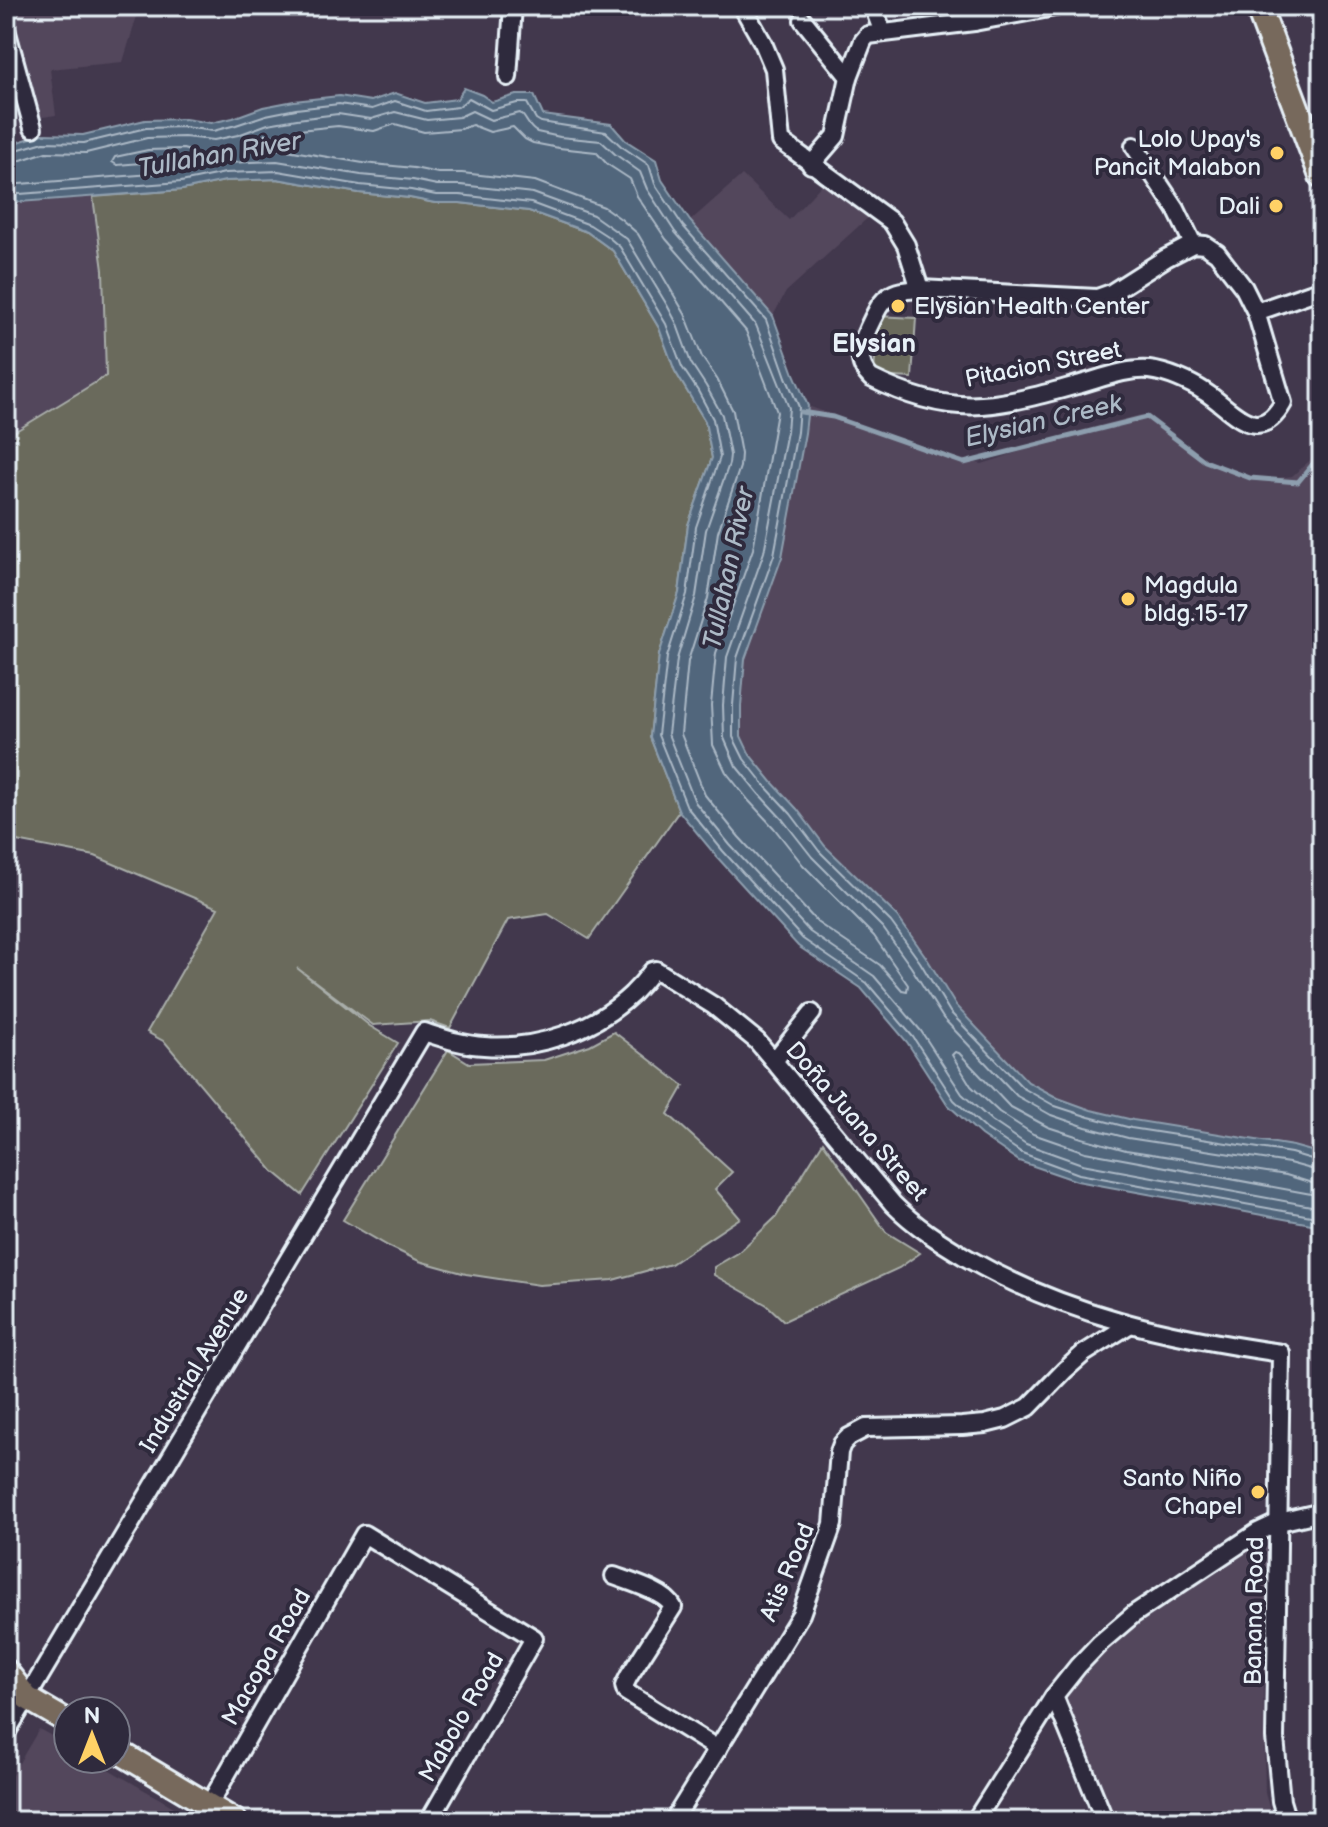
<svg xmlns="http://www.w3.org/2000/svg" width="1328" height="1827" font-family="'Balsamiq Sans',sans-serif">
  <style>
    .built { fill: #52465b }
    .green { fill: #6a6a5c; stroke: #a9aeaa; stroke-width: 2 }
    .water { fill: #51667c; stroke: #8d9eae; stroke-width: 2 }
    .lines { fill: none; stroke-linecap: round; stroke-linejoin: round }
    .shore { stroke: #acb9c6; stroke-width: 2 }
    .stream { stroke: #8d9eae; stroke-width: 5 }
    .minor-casing { stroke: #e8f1f8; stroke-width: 22 }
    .major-casing { stroke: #e8f1f8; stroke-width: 28 }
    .highway-casing { stroke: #e8f1f8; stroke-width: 30 }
    .minor { stroke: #2f2a3d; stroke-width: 16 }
    .major { stroke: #77695c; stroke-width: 22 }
    .highway { stroke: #77695c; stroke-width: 24 }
    .poi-dot { fill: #ffd166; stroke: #2f2a3d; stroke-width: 3 }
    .labels { text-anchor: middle; stroke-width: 8; stroke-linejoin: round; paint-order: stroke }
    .poi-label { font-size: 24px; fill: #e8f1f8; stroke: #2f2a3d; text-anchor: end }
    .street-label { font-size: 24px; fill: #e8f1f8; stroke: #2f2a3d }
    .water-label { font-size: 26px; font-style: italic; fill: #acb9c6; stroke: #2f2a3d }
    .neighbourhood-label { font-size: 26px; font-weight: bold; fill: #e8f1f8; stroke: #2f2a3d }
  </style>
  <rect width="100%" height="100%" fill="#42384d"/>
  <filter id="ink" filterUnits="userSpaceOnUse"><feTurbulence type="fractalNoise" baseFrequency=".0125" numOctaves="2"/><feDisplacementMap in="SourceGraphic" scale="16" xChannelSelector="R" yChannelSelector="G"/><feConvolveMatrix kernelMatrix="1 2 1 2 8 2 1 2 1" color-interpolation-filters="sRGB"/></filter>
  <g filter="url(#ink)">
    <g class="built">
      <path d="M6 6H140L123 62 50 69 56 115 37 118Z"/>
      <path d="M742 175 789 220 824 182 871 215 786 292 773 316 690 221Z"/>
      <path d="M93 197 103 270 106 376 6 437V203Z"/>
      <path d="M808 406 945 455 982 464 1095 427 1141 415 1215 466 1260 480 1292 476 1322 450V1154L1293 1146 1133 1120 1091 1110 1058 1098 1028 1082 956 1006 926 957 897 916 825 845 797 809 772 782 750 755 741 737V706L745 659 782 557 805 433Z"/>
      <path d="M1261 1540 1268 1549 1263 1683 1265 1793 1273 1821H1114L1063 1697 1105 1645 1125 1627Z"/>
      <path d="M39 1729 68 1745V1759H91L198 1821H6V1785Z"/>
    </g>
    <g class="green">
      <path d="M277 179 359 193 410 198 435 203H460L529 211 587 232 613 251 659 328 675 371 705 421 712 458 688 525 679 593 659 655 650 737 679 811 589 939 548 914 508 920 450 1028 430 1021 373 1025 297 968 370 1026 398 1043 302 1195 273 1171 165 1042 147 1032 218 908 95 856 6 839V437L106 376 103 270 93 197 182 190 225 181Z"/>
      <path d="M877 316 916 318 912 378 874 376Z"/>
      <path d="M614 1032 684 1086 668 1114 732 1172 715 1189 740 1218 671 1264 613 1280 539 1285 466 1274 419 1261 388 1246 343 1220 448 1050 469 1063 544 1060 590 1045Z"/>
      <path d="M823 1142 886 1232 920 1253 899 1268 784 1321 767 1305 714 1275V1267L738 1253 776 1217Z"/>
    </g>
    <path class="water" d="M464 88 482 95 492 102 516 95H534L543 115 611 124 625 140 656 160 662 180 690 221 773 316 794 374 808 406 805 433 782 557 745 659 741 706V736L750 755 772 782 797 809 825 846 897 916 926 957 956 1006 1028 1082 1058 1098 1091 1110 1133 1120 1293 1146 1322 1154V1226L1077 1181 1019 1161 981 1135 948 1105 907 1042 861 988 798 946 717 857 679 811 650 737 659 655 679 593 688 525 712 458 705 421 675 371 659 328 613 251 587 232 529 211 460 203H435L410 198 359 193 277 179 225 181 182 190 6 203V146L43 134 83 135 145 120 185 119 211 123 233 118 263 107 294 101 339 96 371 101 395 93 425 103 457 99Z"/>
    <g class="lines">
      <g class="shore">
        <path d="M395 124 424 132 461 129 472 125 490 132 513 127 525 139 533 143 559 148 596 152 607 164 630 179 637 196 666 239 746 331 777 412 753 549 716 653 711 705 713 745 726 772 749 801 774 828 803 865 874 936 908 985 907 991 902 990 880 965 818 923 739 837 705 795 681 734 688 661 708 598 718 532 740 467 741 454 733 411 717 379 702 357 685 314 638 234 621 219 604 207 535 181 462 173H438L414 168 363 163 281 149 255 150 251 146 254 142 272 136 299 130 338 126 374 131Z"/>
        <path d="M183 149 190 151V157L178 160 117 165 112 162 115 157 148 150Z"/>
        <path d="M6 153 44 142 84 143 146 128 184 127 213 131 236 125 266 115 296 109 339 104 372 109 395 101 426 111 458 107 469 98 491 110 517 103H527L536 119 541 122 606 132 621 146 649 165 655 184 683 226 766 320 786 377 799 407 797 432 774 555 737 658 733 705V737L744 759 766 787 791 814 819 851 891 922 920 962 950 1012 1023 1088 1055 1106 1089 1117 1131 1128 1291 1153 1322 1162"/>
        <path d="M6 163 15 162 46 152 86 153 147 138 184 137 214 140 238 135 268 124 297 119 338 114 371 119 395 112 427 120 459 117 472 111 491 120 520 113C527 118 528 128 537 132L560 137 601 141 615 154 640 172 647 189 675 232 756 325 789 408 787 431 764 552 727 657 723 705 724 738 736 766 759 794 783 820 812 857 883 928 911 967 943 1018 1017 1096 1051 1115 1086 1127 1128 1138 1289 1163 1322 1172"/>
        <path d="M6 185 179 172 224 163 277 161 361 175 413 180 437 185H461L533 193 593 215 627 239 667 305 676 322 691 363 706 386 722 415 730 455 729 464 706 530 696 596 677 659 668 734 695 802 730 845 810 932 874 976 921 1031 962 1094 992 1121 1026 1144 1082 1164 1322 1208"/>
        <path d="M6 195 181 182 225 173 278 171 360 185 411 190 436 195H460L531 203 590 225 607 236 620 247 666 324 682 367 698 391 713 419 720 457 696 527 687 594 667 657 658 735 687 807 723 851 803 939 867 983 913 1037 954 1100 986 1129 1022 1153 1079 1174 1322 1218"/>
        <path d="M1322 1184 1312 1183 1286 1175 1126 1150 1082 1138 1048 1127 1009 1106 959 1053 955 1052 952 1055 971 1086 999 1112 1033 1134 1085 1152 1322 1196"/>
      </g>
      <path class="stream" d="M801 412 833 417 964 463 1147 417 1205 461 1250 478 1298 482 1322 453"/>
      <g class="minor-casing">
        <g id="minor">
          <path d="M742 6 763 43 774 69 781 141 892 222 906 245 920 289"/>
          <path d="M873 6 883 33"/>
          <path d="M974 6V22"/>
          <path d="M803 20 849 77"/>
          <path d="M6 29 33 128"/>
          <path d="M508 77 513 6"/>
          <path d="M1134 146 1176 209 1193 244"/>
          <path d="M811 165 836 136 849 77 863 41 868 35 974 22 1060 6"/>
          <path d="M1193 244 1205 245 1217 253 1244 288 1256 312 1283 403C1258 448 1232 409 1205 392 1190 382 1167 372 1149 370 1126 368 1100 379 1077 385 1048 393 1012 403 982 405 944 408 905 395 871 378 852 360 863 338 873 318 877 311 880 302 888 297 897 290 909 290 920 289L1097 298 1111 293 1166 258Z"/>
          <path d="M1256 312 1322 289"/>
          <path d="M774 1061 812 1013"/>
          <path d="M614 1576C630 1582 666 1592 673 1607L629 1676 624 1686 626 1692 718 1749"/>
          <path d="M1054 1696 1105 1821"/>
          <path d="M6 1733 424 1032C443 1038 463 1045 484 1046 536 1050 593 1031 632 994 639 987 646 979 652 971L656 970 714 1006 757 1041 893 1204C915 1226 940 1242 967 1258 1066 1315 1169 1337 1281 1353L1275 1738 1281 1801 1287 1821"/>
          <path d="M209 1805 364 1534 534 1638 429 1821"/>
          <path d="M673 1821 801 1614 833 1524 839 1452 842 1444 849 1437 866 1428 962 1426 985 1424 1005 1419 1029 1407 1065 1370 1083 1354 1129 1325"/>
          <path d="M975 1821 1054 1696 1078 1666 1100 1643 1134 1614 1258 1532 1279 1522 1322 1512"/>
        </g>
      </g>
      <g class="major-casing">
        <g id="major">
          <path d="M6 1671 27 1698 68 1722"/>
          <path d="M116 1750 235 1821"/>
        </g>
      </g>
      <g class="highway-casing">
        <path id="highway" d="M1258 6 1322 176"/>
      </g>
      <use href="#minor" class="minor"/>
      <use href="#major" class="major"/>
      <use href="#highway" class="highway"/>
    </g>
  </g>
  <g class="poi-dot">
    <circle cx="1277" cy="153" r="8"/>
    <circle cx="1276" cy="206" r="8"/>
    <circle cx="898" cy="306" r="8"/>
    <circle cx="1128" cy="599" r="8"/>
    <circle cx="1258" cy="1492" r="8"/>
  </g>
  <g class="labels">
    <g class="poi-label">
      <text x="1261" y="147">Lolo Upay's<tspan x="1261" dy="28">Pancit Malabon</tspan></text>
      <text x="1260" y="214">Dali</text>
      <text x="914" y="314" text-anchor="start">Elysian Health Center</text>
      <text x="1144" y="593" text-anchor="start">Magdula<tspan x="1144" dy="28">bldg.15-17</tspan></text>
      <text x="1242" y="1486">Santo Niño<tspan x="1242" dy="28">Chapel</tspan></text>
    </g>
    <g class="street-label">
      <text transform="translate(1043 364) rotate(-11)" y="8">Pitacion Street</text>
      <text transform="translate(857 1121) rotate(49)" y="8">Doña Juana Street</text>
      <text transform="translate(194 1370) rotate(-59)" y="8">Industrial Avenue</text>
      <text transform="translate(787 1572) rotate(-67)" y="8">Atis Road</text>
      <text transform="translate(1254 1611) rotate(-89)" y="8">Banana Road</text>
      <text transform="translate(266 1657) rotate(-60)" y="8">Macopa Road</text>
      <text transform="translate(461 1717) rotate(-60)" y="8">Mabolo Road</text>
    </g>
    <g class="water-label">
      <text transform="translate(219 154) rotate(-10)" y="9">Tullahan River</text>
      <text transform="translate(1043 420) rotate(-13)" y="9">Elysian Creek</text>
      <text transform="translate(728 568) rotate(-78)" y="9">Tullahan River</text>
    </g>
    <g class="neighbourhood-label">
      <text x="874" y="352">Elysian</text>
    </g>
  </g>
  <rect width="1328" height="1827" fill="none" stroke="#2f2a3d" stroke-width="32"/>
  <rect x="16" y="16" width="1296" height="1795" fill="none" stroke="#e8f1f8" stroke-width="3" filter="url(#ink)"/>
  <g transform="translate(92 1735)"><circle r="38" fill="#2f2a3d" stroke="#797a88" stroke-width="2"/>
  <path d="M0-6L14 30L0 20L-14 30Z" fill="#ffd166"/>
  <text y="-12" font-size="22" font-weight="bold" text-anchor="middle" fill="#e8f1f8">N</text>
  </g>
</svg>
